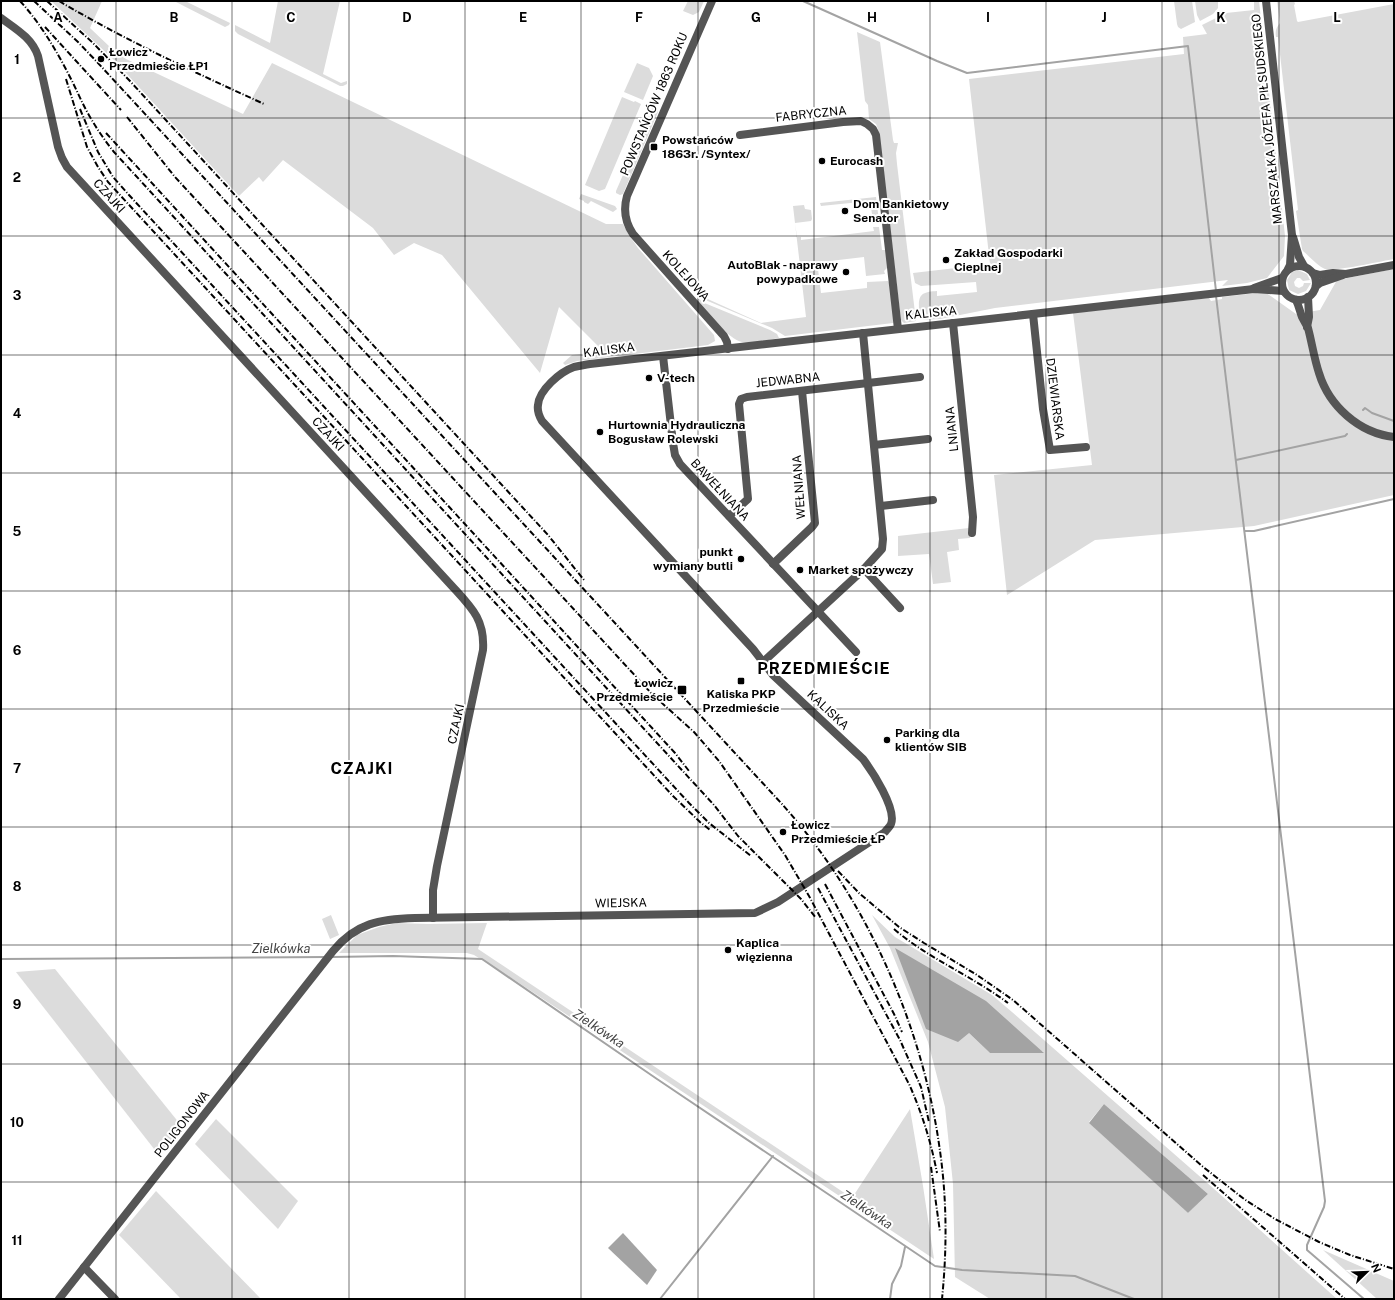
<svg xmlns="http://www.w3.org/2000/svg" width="1395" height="1300" font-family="'Public Sans',sans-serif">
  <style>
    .green { fill: #dcdcdc; fill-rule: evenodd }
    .water { fill: #a3a3a3 }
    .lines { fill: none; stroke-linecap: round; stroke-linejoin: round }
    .stream { stroke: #a3a3a3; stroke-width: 2 }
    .minor { stroke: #555; stroke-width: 8 }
    .tertiary { stroke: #555; stroke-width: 8 }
    .rail { stroke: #000; stroke-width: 2; stroke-dasharray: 6 2 1 2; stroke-linecap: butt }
    .grid { fill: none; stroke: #000; stroke-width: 1; stroke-opacity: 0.55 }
    .poi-dot { fill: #000; stroke: #fff; stroke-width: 1.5 }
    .labels { text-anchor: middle; stroke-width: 4; stroke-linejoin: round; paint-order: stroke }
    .poi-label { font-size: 12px; font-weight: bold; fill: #000; stroke: #fff; text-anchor: start }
    .street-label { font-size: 12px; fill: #000; stroke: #fff }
    .water-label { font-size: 13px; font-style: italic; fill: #444; stroke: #fff }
    .district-label { font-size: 16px; font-weight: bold; letter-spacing: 1px; fill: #000; stroke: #fff }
    .grid-label { font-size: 13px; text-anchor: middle; font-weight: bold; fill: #000; stroke: #fff; stroke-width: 4; stroke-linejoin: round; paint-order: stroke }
  </style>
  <rect width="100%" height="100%" fill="#fff"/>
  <g class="green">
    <path d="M51 1H102L90 28 110 47 126 59 243 114 272 63 606 224H623L629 235 638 248 714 335 715 341 708 345 577 361 565 365 563 363 572 355 603 351 559 307 540 373 442 255 414 243 394 255 373 228 283 160 263 182 259 177 239 196 114 60Z"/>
    <path d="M174 1H185L230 23 229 25 225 27Z"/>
    <path d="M278 1H340L323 74 341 83 347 81V84L343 86H340L238 34 235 31V25L270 43Z"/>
    <path d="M688 1H704L699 12 693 15 683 11Z"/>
    <path d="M1174 1H1192L1195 22 1181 29 1178 27 1177 24Z"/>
    <path d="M1195 1H1218V8L1213 14 1200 21 1197 15Z"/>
    <path d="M1254 1H1259L1285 236 1284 256 1267 278 1247 283 1222 286 1228 280 995 308 940 319 923 320C920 317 920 313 919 308 918 293 924 292 937 291V296L977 292 976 282 921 286 915 283 913 273 990 264 969 79 1184 54 1183 37 1207 34 1202 25 1226 13 1254 10Z"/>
    <path d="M1277 1H1294L1295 4 1294 5 1297 21 1298 22 1394 4V259C1382 261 1334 272 1325 269 1319 267 1309 256 1303 251L1302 249 1296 211 1298 210 1278 37H1276C1275 31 1276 28 1280 23Z"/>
    <path d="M857 32 880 42 893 140 894 143H898L896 153 897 164 916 321 904 323 901 320 878 129 876 124 869 119 868 105 865 101Z"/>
    <path d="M637 63 649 68 653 76 643 100 624 92Z"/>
    <path d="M622 97 634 102 635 101 641 104 605 189 599 191 585 185Z"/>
    <path d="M656 99 657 100 655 106 657 107 658 112 623 194 620 195 616 193V191Z"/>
    <path d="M581 194 615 206 617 209 613 212 591 201 588 204 584 202V201L579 199Z"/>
    <path d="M876 197 879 221H876L872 214 870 201 821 206 820 203Z"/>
    <path d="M804 205 805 209 811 210 812 219 811 221 795 223 797 237H801V240L874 231 873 227H879L882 250H887L888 267 884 271 885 274 866 276 864 257 830 261 831 267 818 269 821 293 867 288V282L888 281 890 284 894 322 893 323 785 336 772 328 703 299 696 292H697L701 296 761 323 806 317 793 206Z"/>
    <path d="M1394 269V495L1254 526 1095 540 1007 595 994 475 1092 465 1073 313 1209 298 1211 301 1222 299V297L1265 292 1296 314 1320 310 1337 280Z"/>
    <path d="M1298 270 1307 274 1310 280 1303 281 1300 278H1297L1294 282 1295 286 1299 288 1303 286 1304 283H1311L1306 291 1298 294 1289 290 1287 280 1292 272Z"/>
    <path d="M698 297 702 302 770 330 777 334 779 338C768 340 753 344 742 342 729 340 706 310 697 300Z"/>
    <path d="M969 528 970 538 958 539 959 550 947 552 951 582 933 584 929 554 898 556V536Z"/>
    <path d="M331 915 339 935 330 939 322 919Z"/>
    <path d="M872 915 895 937 992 995 1012 1012 1213 1188 1337 1299H990L955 1277 953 1184 945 1107 928 1042 890 948ZM969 1033 1044 1052 990 1053ZM1104 1104 1208 1194 1188 1213 1089 1122Z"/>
    <path d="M397 923 428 924 487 923 478 949 852 1198 910 1109 923 1186 934 1259 513 979 474 955 467 953H339L357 935 379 927Z"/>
    <path d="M55 969 184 1129 158 1154 16 972Z"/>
    <path d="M216 1119 298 1201 278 1229 195 1144Z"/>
    <path d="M156 1191 261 1299H181L119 1235Z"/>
    <path d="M1323 1250 1394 1281V1299H1377Z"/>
  </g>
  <g class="water">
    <path d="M895 948 986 1001 1044 1053H990L969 1033 958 1042 926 1029Z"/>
    <path d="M1104 1104 1208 1194 1188 1213 1089 1123Z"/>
    <path d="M623 1233 657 1270 647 1285 608 1248Z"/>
  </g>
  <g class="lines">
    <g class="stream">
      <path d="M803 1 937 61 967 73 1188 46 1216 291"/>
      <path d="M1216 296 1325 1201 1324 1207 1307 1245V1250L1364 1299"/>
      <path d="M1363 410 1365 408 1372 413 1394 421"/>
      <path d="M1236 460 1345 436 1347 434"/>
      <path d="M1245 531H1254L1394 499"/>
      <path d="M332 957 393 956 482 959 657 1079 935 1266 962 1270 1075 1276 1134 1299"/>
      <path d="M1 959 326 957"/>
      <path d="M660 1299 773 1156"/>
      <path d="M890 1299 892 1284 901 1266 905 1247"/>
    </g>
    <g class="minor">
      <path d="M712 1 627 196C623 210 625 222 633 234L724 336 727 342 728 349"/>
      <path d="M1 18C16 29 32 38 38 56L58 147 62 158 67 167 451 585C471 607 485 619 483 650L437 866 433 890V918"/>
      <path d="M740 135 843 122 861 121 867 124 873 129 876 135 898 329"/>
      <path d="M1313 273 1320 275 1333 273 1346 274 1394 265"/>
      <path d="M1316 286 1320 283 1343 275"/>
      <path d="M1254 288 1282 278"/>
      <path d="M1033 314 1043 409 1050 450 1086 447"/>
      <path d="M953 323 973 517 972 533"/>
      <path d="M663 356 673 443 675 455 680 464 856 652"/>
      <path d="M874 445 928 439"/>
      <path d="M881 506 933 500"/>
      <path d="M729 516 748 499 739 404 741 399 747 397 920 377"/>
      <path d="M773 564 812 527 815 523 802 391"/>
      <path d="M864 569 900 608"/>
      <path d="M763 662 864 569 882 549 883 539 863 333"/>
      <path d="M84 1267 115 1299"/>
      <path d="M59 1299 333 951C356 923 380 919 415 918L755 913 778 902 885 832C887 829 890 827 891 824 897 809 872 771 863 759L773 675 753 649 542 421C539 416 537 411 538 405 539 390 560 372 574 367 579 366 584 365 590 364L1254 289 1283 291"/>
    </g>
    <g class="tertiary">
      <path d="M1266 1 1292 235 1290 265 1288 269"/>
      <path d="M1293 237 1299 257 1304 266"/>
      <circle cx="1299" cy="283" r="17"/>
      <path d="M1296 300C1299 306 1300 312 1302 317 1304 321 1306 324 1308 328 1312 343 1314 358 1319 373 1329 406 1359 433 1394 437"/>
      <path d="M1307 327 1309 317 1308 297"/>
    </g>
    <g class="rail">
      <path d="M20 1C41 24 58 53 72 81 78 93 83 105 90 117 97 129 105 141 114 152L714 805 738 836 801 899 816 918"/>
      <path d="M34 1 78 42 98 63 782 804C867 899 923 1026 940 1151 947 1200 947 1250 942 1299"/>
      <path d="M47 1 93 43 129 80 548 535 584 580"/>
      <path d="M59 1C125 40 194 72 264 104"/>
      <path d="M45 27 121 110"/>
      <path d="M66 79 87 147 98 167 108 182 672 795 700 822 710 830"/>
      <path d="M80 109 98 152 113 177 129 195 689 803 709 823 751 856"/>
      <path d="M127 117 175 177 652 694 694 732 719 761 785 855 809 896 909 1084C922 1113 931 1142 937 1173"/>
      <path d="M106 133 675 753 689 771"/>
      <path d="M838 871 859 893 899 927 924 943 977 975 1013 1000 1202 1166 1244 1199 1275 1219 1319 1242 1350 1255 1394 1269"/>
      <path d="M825 884 894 1014 902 1032"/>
      <path d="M818 888 900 1040 921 1087 929 1122"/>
      <path d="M894 929C929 959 972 976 1008 1003"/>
      <path d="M931 1167 940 1232"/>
      <path d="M1203 1175 1345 1299"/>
    </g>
  </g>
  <path class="grid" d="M116 1V1299M232 1V1299M349 1V1299M465 1V1299M581 1V1299M698 1V1299M814 1V1299M930 1V1299M1046 1V1299M1162 1V1299M1279 1V1299M1 118H1394M1 236H1394M1 355H1394M1 473H1394M1 591H1394M1 709H1394M1 827H1394M1 945H1394M1 1064H1394M1 1182H1394"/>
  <g class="poi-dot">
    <circle cx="101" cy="59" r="4"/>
    <rect x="650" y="143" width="8" height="8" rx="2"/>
    <circle cx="822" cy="161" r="4"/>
    <circle cx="845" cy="211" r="4"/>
    <circle cx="946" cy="260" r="4"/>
    <circle cx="846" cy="272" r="4"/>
    <circle cx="649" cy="378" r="4"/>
    <circle cx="600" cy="432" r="4"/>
    <circle cx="741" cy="559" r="4"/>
    <circle cx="800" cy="570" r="4"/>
    <rect x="737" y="677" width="8" height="8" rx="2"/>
    <rect x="677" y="685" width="10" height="10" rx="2"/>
    <circle cx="887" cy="740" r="4"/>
    <circle cx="783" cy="832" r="4"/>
    <circle cx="728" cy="950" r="4"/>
  </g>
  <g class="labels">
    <g class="poi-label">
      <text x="109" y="56">Łowicz<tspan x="109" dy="14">Przedmieście ŁP1</tspan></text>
      <text x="662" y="144">Powstańców<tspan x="662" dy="14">1863r. /Syntex/</tspan></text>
      <text x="830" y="165">Eurocash</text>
      <text x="853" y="208">Dom Bankietowy<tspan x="853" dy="14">Senator</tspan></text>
      <text x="954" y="257">Zakład Gospodarki<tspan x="954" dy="14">Cieplnej</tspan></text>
      <text x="838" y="269" text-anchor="end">AutoBlak - naprawy<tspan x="838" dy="14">powypadkowe</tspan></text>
      <text x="657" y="382">V-tech</text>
      <text x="608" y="429">Hurtownia Hydrauliczna<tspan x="608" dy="14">Bogusław Rolewski</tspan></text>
      <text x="733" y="556" text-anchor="end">punkt<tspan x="733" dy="14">wymiany butli</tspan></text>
      <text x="808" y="574">Market spożywczy</text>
      <text x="673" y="687" text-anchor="end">Łowicz<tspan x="673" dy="14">Przedmieście</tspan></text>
      <text x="741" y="698" text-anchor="middle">Kaliska PKP<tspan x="741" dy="14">Przedmieście</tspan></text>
      <text x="895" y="737">Parking dla<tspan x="895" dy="14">klientów SIB</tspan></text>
      <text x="791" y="829">Łowicz<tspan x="791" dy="14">Przedmieście ŁP</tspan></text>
      <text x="736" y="947">Kaplica<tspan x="736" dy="14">więzienna</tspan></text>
    </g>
    <g class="street-label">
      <text transform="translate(654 104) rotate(-67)" y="4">POWSTAŃCÓW 1863 ROKU</text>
      <text transform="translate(811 114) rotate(-6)" y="4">FABRYCZNA</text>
      <text transform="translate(1267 119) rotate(-96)" y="4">MARSZAŁKA JÓZEFA PIŁSUDSKIEGO</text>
      <text transform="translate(109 196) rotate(48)" y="4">CZAJKI</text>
      <text transform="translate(686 276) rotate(48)" y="4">KOLEJOWA</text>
      <text transform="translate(931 313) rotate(-6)" y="4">KALISKA</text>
      <text transform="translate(609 350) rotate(-7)" y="4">KALISKA</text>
      <text transform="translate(788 380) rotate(-6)" y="4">JEDWABNA</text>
      <text transform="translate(1055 399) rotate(83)" y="4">DZIEWIARSKA</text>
      <text transform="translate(952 429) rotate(-96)" y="4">LNIANA</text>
      <text transform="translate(328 434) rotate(47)" y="4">CZAJKI</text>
      <text transform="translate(799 487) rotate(-94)" y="4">WEŁNIANA</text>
      <text transform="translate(720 490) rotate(47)" y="4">BAWEŁNIANA</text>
      <text transform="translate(828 710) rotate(43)" y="4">KALISKA</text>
      <text transform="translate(456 724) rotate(-78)" y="4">CZAJKI</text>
      <text transform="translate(621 903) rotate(-1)" y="4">WIEJSKA</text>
      <text transform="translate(182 1124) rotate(-52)" y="4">POLIGONOWA</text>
    </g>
    <g class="water-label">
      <text x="281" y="953">Zielkówka</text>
      <text transform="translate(599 1028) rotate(34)" y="5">Zielkówka</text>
      <text transform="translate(867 1209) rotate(34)" y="5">Zielkówka</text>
    </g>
    <g class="district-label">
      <text x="824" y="674">PRZEDMIEŚCIE</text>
      <text x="362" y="774">CZAJKI</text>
    </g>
  </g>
  <g class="grid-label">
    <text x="58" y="22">A</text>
    <text x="174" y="22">B</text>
    <text x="291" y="22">C</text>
    <text x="407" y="22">D</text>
    <text x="523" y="22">E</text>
    <text x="639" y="22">F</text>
    <text x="756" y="22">G</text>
    <text x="872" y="22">H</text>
    <text x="988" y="22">I</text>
    <text x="1104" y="22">J</text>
    <text x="1221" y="22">K</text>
    <text x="1337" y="22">L</text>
    <text x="17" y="64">1</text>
    <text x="17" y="182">2</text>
    <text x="17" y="300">3</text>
    <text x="17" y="418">4</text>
    <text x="17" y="536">5</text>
    <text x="17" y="655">6</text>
    <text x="17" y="773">7</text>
    <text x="17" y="891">8</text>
    <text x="17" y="1009">9</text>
    <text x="17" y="1127">10</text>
    <text x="17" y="1245">11</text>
  </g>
  <rect width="1395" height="1300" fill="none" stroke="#000000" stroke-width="4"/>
  <g transform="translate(1367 1272) rotate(67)" stroke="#ffffff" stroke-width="3" paint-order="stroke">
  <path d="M0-3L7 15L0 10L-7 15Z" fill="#000000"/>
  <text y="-6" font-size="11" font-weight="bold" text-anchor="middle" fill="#000000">N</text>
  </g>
</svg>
